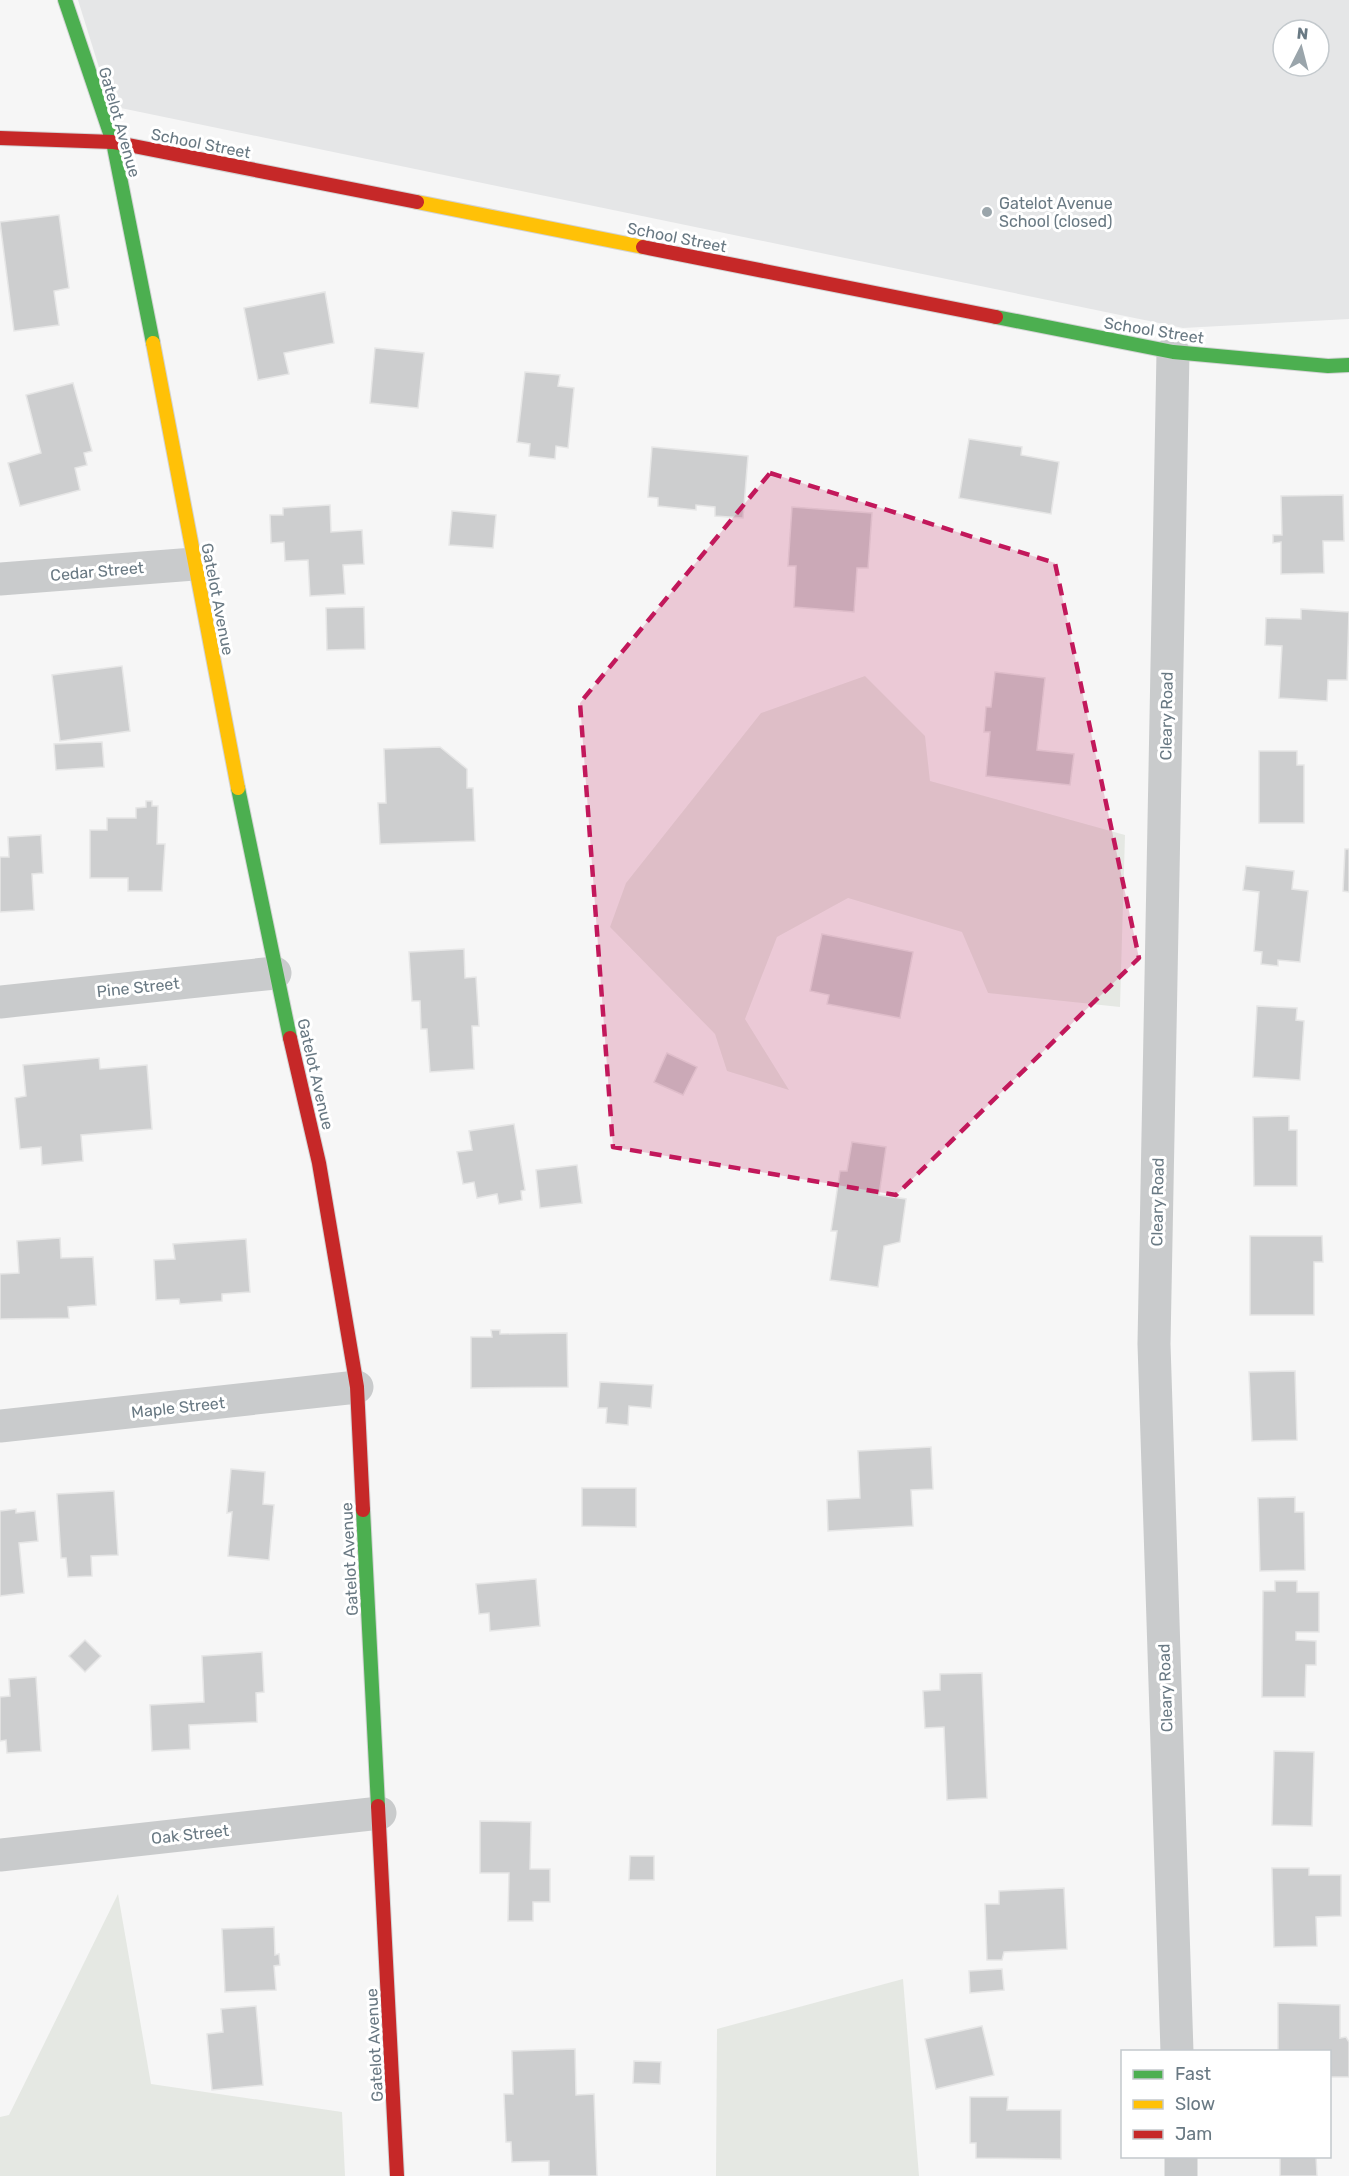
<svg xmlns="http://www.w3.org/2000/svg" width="1349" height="2176" font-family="Rubik,sans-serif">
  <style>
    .built { fill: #e5e6e7; fill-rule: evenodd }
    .green { fill: #e5e8e3 }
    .building { fill: #cdcecf; stroke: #e6e6e6; stroke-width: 1.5 }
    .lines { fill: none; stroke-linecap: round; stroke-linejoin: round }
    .fast-casing { stroke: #d2d3d4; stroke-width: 16 }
    .slow-casing { stroke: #d2d3d4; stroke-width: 16 }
    .jam-casing { stroke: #d2d3d4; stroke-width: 16 }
    .street { stroke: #c9cbcc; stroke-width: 33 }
    .fast { stroke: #4caf50; stroke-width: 14 }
    .slow { stroke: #ffc107; stroke-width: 14 }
    .jam { stroke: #c62828; stroke-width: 14 }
    .marked { fill: #c2185b; fill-opacity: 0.2; stroke: #c2185b; stroke-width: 4.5; stroke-dasharray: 12 8; stroke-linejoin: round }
    .poi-dot { fill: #9aa5ab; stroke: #fff; stroke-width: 2 }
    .labels { text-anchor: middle; stroke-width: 6; stroke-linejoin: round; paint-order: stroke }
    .street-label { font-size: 16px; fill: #697983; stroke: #fff }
    .poi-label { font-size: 16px; fill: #697983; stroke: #fff; text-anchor: start }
  </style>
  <rect width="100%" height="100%" fill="#f6f6f6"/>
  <path class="built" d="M78 0H1349V319L1183 328 111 106ZM1283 30H1319V66H1283Z"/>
  <g class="green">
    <path d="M865 676 925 736 930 781 1125 835 1120 1007 988 993 962 932 848 898 777 937 745 1019 789 1090 727 1071 715 1034 610 927 626 883 761 713Z"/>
    <path d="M118 1894 151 2084 342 2112 345 2176H0V2117L9 2115Z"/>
    <path d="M903 1979 919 2176H716L717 2029Z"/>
  </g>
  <g class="building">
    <path d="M59 215 69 288 54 291 59 325 14 331 0 222Z"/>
    <path d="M325 292 334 343 284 353 289 374 258 380 244 308Z"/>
    <path d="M375 348 424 353 418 408 370 403Z"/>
    <path d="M525 372 560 375 558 386 574 388 568 448 556 446 555 459 529 456 530 444 517 442Z"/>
    <path d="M73 383 92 451 84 453 87 465 75 468 80 490 20 506 8 463 41 453 26 395Z"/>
    <path d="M969 439 1022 447 1021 455 1059 462 1051 514 959 498Z"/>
    <path d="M652 447 748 456 743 518 715 516V507L696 505V510L658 506V498L648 497Z"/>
    <path d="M1343 495 1344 541H1323L1324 573 1281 574V542L1273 543V535H1282L1281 496Z"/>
    <path d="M330 505 331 532 362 530 364 564 343 565 345 594 310 596 308 560 285 561 284 542 271 543 270 515H283V508Z"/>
    <path d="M792 507 872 513 868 568H857L854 612 794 607 796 566H788Z"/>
    <path d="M452 511 496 515 493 548 449 545Z"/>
    <path d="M364 607 365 649 327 650 326 608Z"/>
    <path d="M1301 609 1349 612 1347 680H1328L1327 701 1279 698 1282 646 1265 645 1266 618 1301 619Z"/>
    <path d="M122 666 130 731 60 741 52 675Z"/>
    <path d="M995 672 1045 678 1037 750 1074 754 1070 785 986 776 990 732H984L986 707H991Z"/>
    <path d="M102 742 104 767 56 770 54 744Z"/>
    <path d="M440 747 467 769V788H473L475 841 380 844 378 803H386L384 749Z"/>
    <path d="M1259 751H1297V765H1304V823H1259Z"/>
    <path d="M146 801H152V806H158L157 844H165L162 891H128V878H90V830H107V818H136V808L146 807Z"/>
    <path d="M41 835 43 873 32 874 34 910 0 912V857H9L8 837Z"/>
    <path d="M1345 849H1349V892L1343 891Z"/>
    <path d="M1246 866 1294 871 1292 889 1308 891 1300 962 1278 960V966L1261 964 1262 952 1254 951 1259 892 1243 890Z"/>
    <path d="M822 934 913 952 900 1018 827 1004 829 995 810 991Z"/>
    <path d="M464 949 465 978 476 977 479 1026H472L474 1069 430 1072 427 1029H421L420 1001H412L409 952Z"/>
    <path d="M1257 1006 1297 1008 1296 1020 1304 1021 1300 1080 1253 1077Z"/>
    <path d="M667 1053 697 1067 683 1095 654 1082Z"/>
    <path d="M99 1058 100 1069 147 1065 152 1129 81 1135 83 1161 42 1165 41 1147 20 1149 15 1098 26 1096 23 1065Z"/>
    <path d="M1289 1116V1130H1297V1186H1254L1253 1117Z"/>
    <path d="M514 1124 525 1190 521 1191 522 1200 499 1204 497 1194 477 1198 474 1182 463 1184 457 1152 472 1150 469 1131Z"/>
    <path d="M852 1142 886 1147 879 1195 906 1199 900 1242 884 1246 878 1287 830 1280 837 1231H831L840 1171H847Z"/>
    <path d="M577 1165 582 1203 540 1208 536 1170Z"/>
    <path d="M1250 1236H1322L1323 1262H1314V1315H1250Z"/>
    <path d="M60 1238 61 1258 93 1257 96 1305 68 1307 69 1318 0 1319V1274L19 1273 17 1241Z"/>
    <path d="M246 1239 250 1292 222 1294V1301L180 1304 179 1299 156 1300 154 1260 175 1259 173 1244Z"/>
    <path d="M491 1330H500V1334L567 1333 568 1387 471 1388V1337H492Z"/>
    <path d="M1295 1371 1297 1440 1252 1441 1249 1372Z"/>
    <path d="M600 1382 653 1385 651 1408 629 1406 628 1425 606 1423 607 1408H598Z"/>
    <path d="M931 1447 933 1489 911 1490 913 1526 828 1531 827 1500 860 1498 858 1451Z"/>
    <path d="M231 1469 265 1472 263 1504 274 1505 269 1560 228 1556 232 1512 227 1513Z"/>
    <path d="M582 1488H636V1527L582 1526Z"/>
    <path d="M114 1491 118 1555 91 1556 92 1576 68 1577 66 1558H61L57 1494Z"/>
    <path d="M1295 1497V1512H1304L1305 1570 1260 1571 1258 1498Z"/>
    <path d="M16 1509V1513L35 1511 38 1541 19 1543 24 1593 0 1596V1511Z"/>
    <path d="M536 1579 540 1626 490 1631 489 1613 479 1614 476 1584Z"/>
    <path d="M1275 1581H1297V1592H1319V1632H1296V1640L1316 1641V1665H1306L1305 1697H1262L1263 1591H1275Z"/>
    <path d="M85 1640 101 1656 85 1672 69 1656Z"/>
    <path d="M262 1652 264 1692 256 1693 257 1722 189 1725 190 1749 152 1751 150 1705 204 1702 202 1656Z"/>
    <path d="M982 1673 987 1798 947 1800 944 1727 925 1728 923 1691 940 1690V1674Z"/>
    <path d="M36 1677 41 1751 7 1753 6 1740 0 1741V1697L10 1696 9 1679Z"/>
    <path d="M1274 1751 1314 1752 1312 1826 1272 1825Z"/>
    <path d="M480 1821 531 1822 530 1869H550V1902H533V1921H508L509 1873H480Z"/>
    <path d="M630 1856H654V1880H629Z"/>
    <path d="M1272 1868H1309V1875H1341V1916L1316 1917 1317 1946 1274 1947Z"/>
    <path d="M1064 1888 1067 1949 1004 1952 1002 1960H987L985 1904H999V1891Z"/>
    <path d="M274 1927 275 1955 279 1954 280 1965 274 1966 276 1990 225 1992 222 1929Z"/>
    <path d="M1002 1969 1004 1990 970 1993 969 1971Z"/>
    <path d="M1278 2003 1340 2005V2038L1346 2037 1349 2042V2077H1330V2052H1278Z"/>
    <path d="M256 2006 263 2085 212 2090 207 2034 223 2032 221 2009Z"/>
    <path d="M982 2026 994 2075 936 2089 925 2039Z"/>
    <path d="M575 2049 576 2095 594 2094 597 2176H549V2161L512 2162 511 2142H506L504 2094H513L512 2051Z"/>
    <path d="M634 2061 661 2062 660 2084 633 2083Z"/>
    <path d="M970 2097H1008L1007 2110H1061V2159L976 2158V2143H970Z"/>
    <path d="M1280 2156H1316L1317 2176H1280Z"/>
  </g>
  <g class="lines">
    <g class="fast-casing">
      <g id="fast">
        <path d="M65 0 113 142 153 343"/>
        <path d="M996 317 1173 352 1328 366 1349 365"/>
        <path d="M238 788 290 1038"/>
        <path d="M363 1510 378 1806"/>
      </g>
    </g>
    <g class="slow-casing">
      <g id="slow">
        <path d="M417 202 643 247"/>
        <path d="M153 343 238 788"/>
      </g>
    </g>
    <g class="jam-casing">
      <g id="jam">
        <path d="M0 138 113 142 417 202"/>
        <path d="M643 247 996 317"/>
        <path d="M290 1038 319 1163 357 1387 363 1510"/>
        <path d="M378 1806 397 2176"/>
      </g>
    </g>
    <g class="street">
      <path d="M1173 352 1154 1344 1177 2052"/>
      <path d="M0 579 194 564"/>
      <path d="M0 1002 275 973"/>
      <path d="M0 1426 357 1387"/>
      <path d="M0 1855 380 1813"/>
      <path d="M1181 2156V2176"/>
    </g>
    <use href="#fast" class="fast"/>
    <use href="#slow" class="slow"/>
    <use href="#jam" class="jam"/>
  </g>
  <path class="marked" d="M770 473 1055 563 1139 958 896 1195 613 1147 580 703Z"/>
  <circle class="poi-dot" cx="987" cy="212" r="6"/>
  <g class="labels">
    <g class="street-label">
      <text transform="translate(120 122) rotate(74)" y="6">Gatelot Avenue</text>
      <text transform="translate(201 143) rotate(11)" y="6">School Street</text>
      <text transform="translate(677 237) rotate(11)" y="6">School Street</text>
      <text transform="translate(1154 330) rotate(9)" y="6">School Street</text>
      <text transform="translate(97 571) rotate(-5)" y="6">Cedar Street</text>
      <text transform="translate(218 599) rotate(79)" y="6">Gatelot Avenue</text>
      <text transform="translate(1166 716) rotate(-89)" y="6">Cleary Road</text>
      <text transform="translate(138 987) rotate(-6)" y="6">Pine Street</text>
      <text transform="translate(316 1074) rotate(77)" y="6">Gatelot Avenue</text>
      <text transform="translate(1157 1202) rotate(-89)" y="6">Cleary Road</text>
      <text transform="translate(178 1407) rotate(-6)" y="6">Maple Street</text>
      <text transform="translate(349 1559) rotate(-93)" y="6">Gatelot Avenue</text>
      <text transform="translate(1165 1688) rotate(-92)" y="6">Cleary Road</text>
      <text transform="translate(190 1834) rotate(-6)" y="6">Oak Street</text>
      <text transform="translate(374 2045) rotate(-93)" y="6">Gatelot Avenue</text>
    </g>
    <g class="poi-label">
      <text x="999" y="209">Gatelot Avenue<tspan x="999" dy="18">School (closed)</tspan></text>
    </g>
  </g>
  <rect x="1121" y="2050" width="210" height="108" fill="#ffffff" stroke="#c3c9cd" stroke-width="1.5"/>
  <rect x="1133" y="2070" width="30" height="9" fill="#4caf50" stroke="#c3c9cd" stroke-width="1.5"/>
  <text x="1175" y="2080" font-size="18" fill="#697983">Fast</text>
  <rect x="1133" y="2100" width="30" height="9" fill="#ffc107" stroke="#c3c9cd" stroke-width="1.5"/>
  <text x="1175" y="2110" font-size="18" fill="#697983">Slow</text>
  <rect x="1133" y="2130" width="30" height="9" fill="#c62828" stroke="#c3c9cd" stroke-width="1.5"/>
  <text x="1175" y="2140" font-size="18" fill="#697983">Jam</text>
  <g transform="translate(1301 48) rotate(6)"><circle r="28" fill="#ffffff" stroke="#c3c9cd" stroke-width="1.5"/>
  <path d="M0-4.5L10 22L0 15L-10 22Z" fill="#9aa5ab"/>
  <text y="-9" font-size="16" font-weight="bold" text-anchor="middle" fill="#697983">N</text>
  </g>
</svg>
